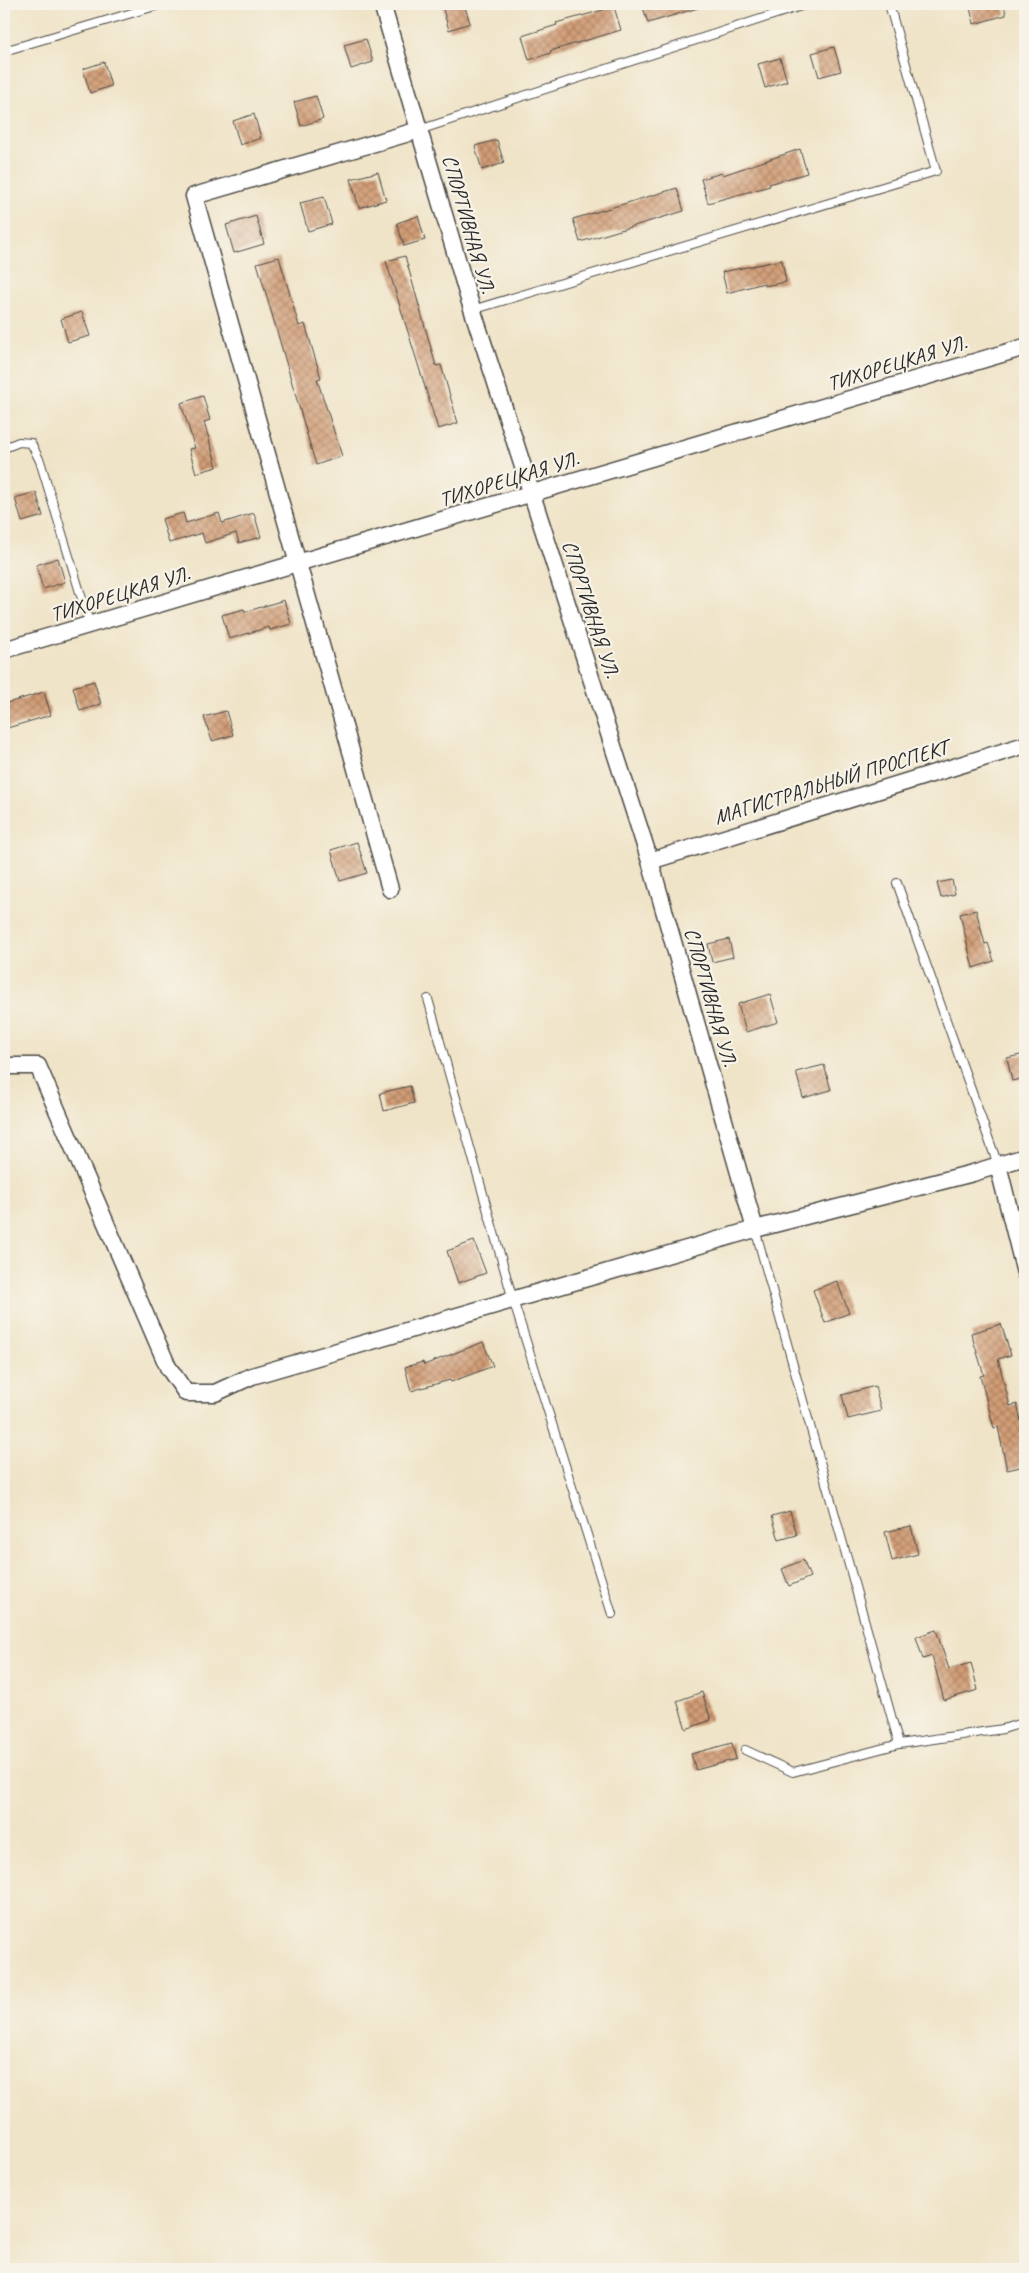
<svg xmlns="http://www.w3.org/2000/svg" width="1029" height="2273" font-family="Caveat,sans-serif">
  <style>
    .building { fill: url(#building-cross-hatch) }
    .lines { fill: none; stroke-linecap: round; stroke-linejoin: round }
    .service-casing { stroke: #494743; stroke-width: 10 }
    .minor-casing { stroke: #494743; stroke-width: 19 }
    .service { stroke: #fff; stroke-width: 8 }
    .minor { stroke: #fff; stroke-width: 16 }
    .labels { text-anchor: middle; stroke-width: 4.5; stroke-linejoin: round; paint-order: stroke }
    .street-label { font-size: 21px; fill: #2b2b2b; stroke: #f7f3e8 }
  </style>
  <defs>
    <pattern id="building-cross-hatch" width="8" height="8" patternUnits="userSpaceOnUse" patternTransform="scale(1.25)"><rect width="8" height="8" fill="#d29d76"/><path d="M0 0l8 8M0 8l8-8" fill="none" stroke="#ab8061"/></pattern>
  </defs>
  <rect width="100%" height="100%" fill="#f7f3e8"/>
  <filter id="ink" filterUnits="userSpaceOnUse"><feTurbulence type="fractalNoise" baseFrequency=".02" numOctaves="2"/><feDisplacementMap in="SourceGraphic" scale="10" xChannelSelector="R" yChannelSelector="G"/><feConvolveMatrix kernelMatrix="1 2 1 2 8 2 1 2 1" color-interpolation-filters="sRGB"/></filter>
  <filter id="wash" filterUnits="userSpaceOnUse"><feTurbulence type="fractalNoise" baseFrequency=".0096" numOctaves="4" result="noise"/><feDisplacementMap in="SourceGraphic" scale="20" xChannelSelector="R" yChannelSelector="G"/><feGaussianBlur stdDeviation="1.12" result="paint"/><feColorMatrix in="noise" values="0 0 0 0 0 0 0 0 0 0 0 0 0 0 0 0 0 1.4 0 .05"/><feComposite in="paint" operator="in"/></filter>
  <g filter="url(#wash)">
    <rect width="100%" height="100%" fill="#f0e4c8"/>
    <g id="blocks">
      <g class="building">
        <path d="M450 4H464L470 23 449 30 442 6Z"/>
        <path d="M642 4H700L701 7 648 23Z"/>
        <path d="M969 4H1004L1006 15 974 24Z"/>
        <path d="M614 7 621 30 550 51 551 53 529 60 522 36 557 25 556 23Z"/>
        <path d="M366 39 373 62 351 69 344 45Z"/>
        <path d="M834 47 841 71 819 77 812 53Z"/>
        <path d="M780 58 787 81 765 88 758 64Z"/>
        <path d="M104 62 111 86 90 93 83 69Z"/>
        <path d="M316 96 323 119 301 126 294 102Z"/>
        <path d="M254 114 261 138 240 145 233 121Z"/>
        <path d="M497 140 504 163 482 170 475 146Z"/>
        <path d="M800 149 807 173 769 184 770 186 708 203 701 179 722 173 723 175Z"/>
        <path d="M378 172 386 200 359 208 351 179Z"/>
        <path d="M677 188 684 211 580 242 573 219Z"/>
        <path d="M324 197 332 224 308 231 300 203Z"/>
        <path d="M256 216 264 244 234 253 226 225Z"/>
        <path d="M418 216 425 240 404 246 397 223Z"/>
        <path d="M405 256 436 366 441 365 458 423 438 429 386 261Z"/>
        <path d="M279 257 299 326 305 324 321 378 317 379 342 456 316 465 257 263Z"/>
        <path d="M782 260 786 282 764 286V283L727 293 722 272Z"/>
        <path d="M82 312 90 336 68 342 61 319Z"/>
        <path d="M203 396 210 420 204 422 217 467 196 473 189 449 195 448 181 403Z"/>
        <path d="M36 492 43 516 22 522 15 498Z"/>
        <path d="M183 513 186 523 219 513 222 523 254 513 261 537 239 543 236 533 205 543 202 533 169 543 162 519Z"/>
        <path d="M58 558 65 582 43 589 36 565Z"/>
        <path d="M284 600 291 624 270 630 269 627 229 639 222 615 244 609 245 612Z"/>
        <path d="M94 681 101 704 80 711 73 687Z"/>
        <path d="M44 692 51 715 4 729V704Z"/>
        <path d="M226 711 233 735 212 741 204 717Z"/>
        <path d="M357 842 367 873 340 881 331 850Z"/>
        <path d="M952 880 955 894 941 898 937 883Z"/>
        <path d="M976 910 985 944 988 943 994 961 973 968 960 914Z"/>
        <path d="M729 939 733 957 712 962 708 944Z"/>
        <path d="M770 994 778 1022 746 1032 738 1004Z"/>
        <path d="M1025 1054V1078L1012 1081 1007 1058Z"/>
        <path d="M824 1065 831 1090 803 1098 796 1072Z"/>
        <path d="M410 1086 414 1103 384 1111 380 1093Z"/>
        <path d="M474 1241 486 1273 458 1283 447 1251Z"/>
        <path d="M837 1281 849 1313 825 1323 813 1290Z"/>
        <path d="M1001 1324 1011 1355 998 1359 1010 1406 1017 1404 1025 1437V1466L1007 1470 998 1427 994 1428 980 1376 984 1375 971 1333Z"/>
        <path d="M483 1342 493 1366 451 1382 450 1380 411 1391 405 1367 423 1362 424 1365Z"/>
        <path d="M875 1386 881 1411 848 1419 842 1395Z"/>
        <path d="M790 1511 797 1535 779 1540 772 1516Z"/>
        <path d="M911 1526 918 1554 892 1561 885 1532Z"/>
        <path d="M803 1560 810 1577 789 1586 782 1569Z"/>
        <path d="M936 1630 949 1669 971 1663 978 1690 944 1700 932 1656 923 1659 916 1637Z"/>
        <path d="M702 1692 711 1720 686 1729 677 1701Z"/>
        <path d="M732 1743 736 1759 696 1770 691 1754Z"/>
      </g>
    </g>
  </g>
  <g filter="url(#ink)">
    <use href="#blocks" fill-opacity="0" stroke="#494743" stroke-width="1"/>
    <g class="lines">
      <g class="service-casing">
        <g id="service">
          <path d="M4 51 162 4"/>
          <path d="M419 130 807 4"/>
          <path d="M472 310 936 171 889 4"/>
          <path d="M4 448 19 442 31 443 40 461 90 625"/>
          <path d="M897 883 998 1165"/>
          <path d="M428 999 513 1300 612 1614"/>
          <path d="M755 1229 899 1744 1003 1729 1025 1722"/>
          <path d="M745 1750 793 1772 899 1744"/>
        </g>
      </g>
      <g class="minor-casing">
        <g id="minor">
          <path d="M382 4 468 296 650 861 755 1229"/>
          <path d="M4 650 1025 347"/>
          <path d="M650 861 1025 745"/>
          <path d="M390 889 194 196 419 130"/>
          <path d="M4 1066H38L168 1367 186 1393H215L252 1376 755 1229 973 1173 1025 1157"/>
          <path d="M998 1165 1025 1273"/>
        </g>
      </g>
      <use href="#service" class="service"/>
      <use href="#minor" class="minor"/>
    </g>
  </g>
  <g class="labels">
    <g class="street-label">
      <text transform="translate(469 224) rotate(74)" y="7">СПОРТИВНАЯ УЛ.</text>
      <text transform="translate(897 363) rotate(-17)" y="7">ТИХОРЕЦКАЯ УЛ.</text>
      <text transform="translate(509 479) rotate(-17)" y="7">ТИХОРЕЦКАЯ УЛ.</text>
      <text transform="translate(120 594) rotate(-17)" y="7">ТИХОРЕЦКАЯ УЛ.</text>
      <text transform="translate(591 609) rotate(72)" y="7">СПОРТИВНАЯ УЛ.</text>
      <text transform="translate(831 782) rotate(-17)" y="7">МАГИСТРАЛЬНЫЙ ПРОСПЕКТ</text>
      <text transform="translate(711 997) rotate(74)" y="7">СПОРТИВНАЯ УЛ.</text>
    </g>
  </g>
  <rect width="1029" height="2273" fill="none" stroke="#f7f3e8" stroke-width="20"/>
</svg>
